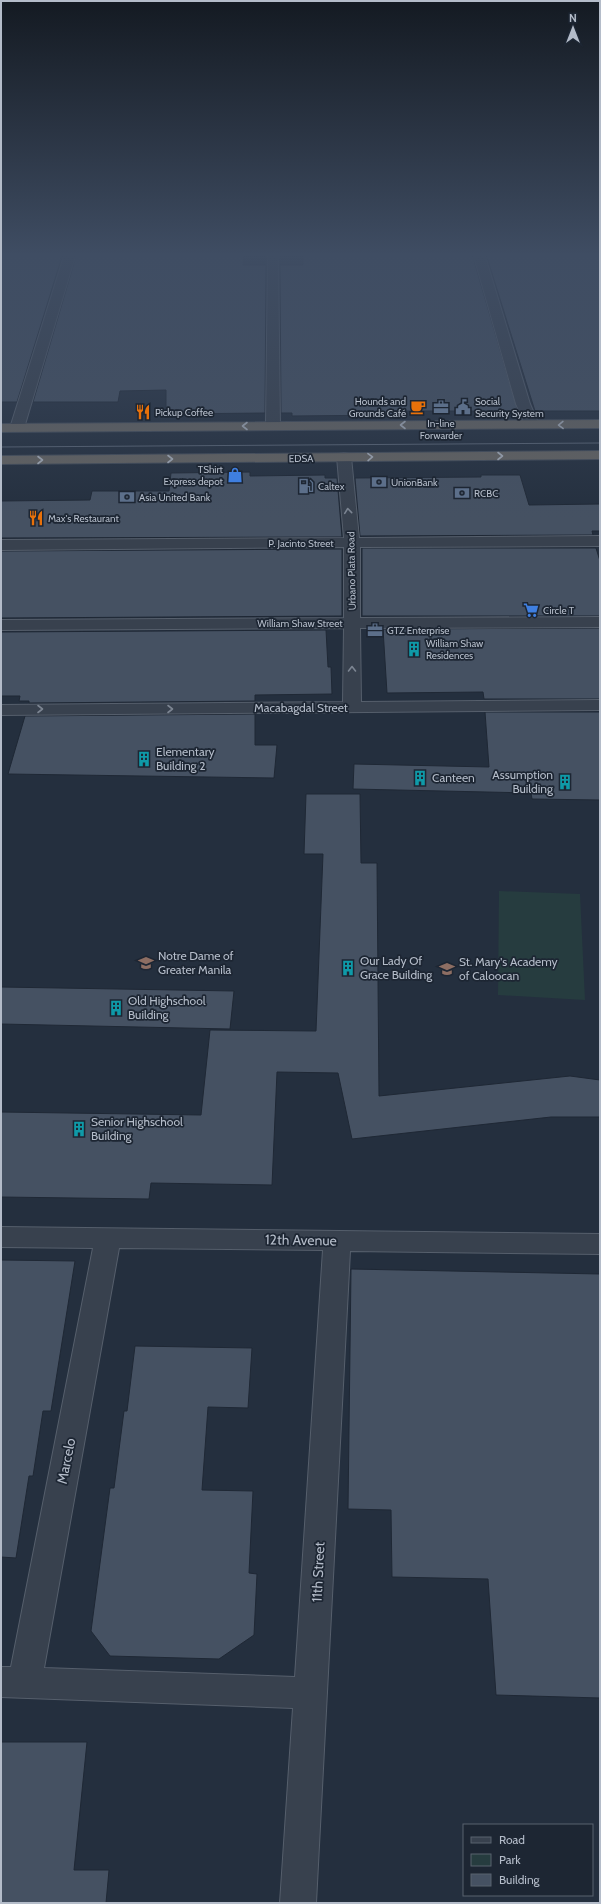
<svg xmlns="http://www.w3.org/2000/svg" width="601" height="1904" font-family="Cabin,sans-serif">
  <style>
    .green { fill: #263c3f }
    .building { fill: #455162; stroke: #1f2835 }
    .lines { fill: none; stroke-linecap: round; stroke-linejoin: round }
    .minor-casing { stroke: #565f6c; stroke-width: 2 }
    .tertiary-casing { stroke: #565f6c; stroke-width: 2 }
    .trunk-casing { stroke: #434c59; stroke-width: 2 }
    .minor { fill: #38414e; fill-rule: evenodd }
    .tertiary { fill: #38414e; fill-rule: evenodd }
    .trunk { fill: #656462; fill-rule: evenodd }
    .tram { stroke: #5a6575; stroke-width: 1 }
    .oneway { stroke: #a8afba }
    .oneway2 { stroke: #7c8592 }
    .labels { text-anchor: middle; stroke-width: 3.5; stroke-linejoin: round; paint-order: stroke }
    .far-poi-label { font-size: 10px; fill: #b4bcc9; stroke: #1d2633; text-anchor: start }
    .far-street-label { font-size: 10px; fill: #b4bcc9; stroke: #1d2633 }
    .street-label { font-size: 12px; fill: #b4bcc9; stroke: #1d2633 }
    .poi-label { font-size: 12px; fill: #b4bcc9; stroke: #1d2633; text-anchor: start }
    .near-street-label { font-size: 14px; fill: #b4bcc9; stroke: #1d2633 }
  </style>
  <rect width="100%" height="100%" fill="#242f3e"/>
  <path class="green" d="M499 891 580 894 585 1000 498 995Z"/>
  <g class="building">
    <path d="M1 253H63L17 402H1Z"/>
    <path d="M77 253H244L243 265H266L265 413 166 414V390L120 391 118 402H33Z"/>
    <path d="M303 253 472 254 518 411H394V415L292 416V413H281L280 265H303Z"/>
    <path d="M510 253H600V411H535L486 254Z"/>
    <path d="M250 472V476L325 475V478H337L342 537 1 538V501L90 500 92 491H169L171 473Z"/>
    <path d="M481 475H520L529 505 600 504V531H592L593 535 360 536 355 478 481 477Z"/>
    <path d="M362 548H596L600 561V616H362Z"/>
    <path d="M342 549V616L1 618V551Z"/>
    <path d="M600 628V699H484L483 692 387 693 383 629Z"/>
    <path d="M326 630 328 667H331L332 694 255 695V701L29 703V701H19L20 696H1V632Z"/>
    <path d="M485 712H600V800L532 799 531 793 353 789 354 764 489 767Z"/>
    <path d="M255 714V745H277L274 778 8 774 25 716Z"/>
    <path d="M306 794H360L361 863H377L379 1096 570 1076 600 1080V1117H551L352 1139 338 1073 277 1072 272 1185 151 1183 149 1199 1 1197V1112L201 1115 210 1030 316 1031 323 854H304Z"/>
    <path d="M1 987 234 991 230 1029 1 1024Z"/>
    <path d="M1 1260 75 1261 51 1411H43L33 1476H29L16 1558 1 1557Z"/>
    <path d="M351 1269 600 1274V1698L496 1695 488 1579 392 1577 391 1510 348 1509Z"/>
    <path d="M135 1346 252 1348 248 1408 208 1407 202 1490 253 1491 249 1573 257 1574 254 1635 219 1659 110 1656 91 1631 110 1488H114L124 1411H127Z"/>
    <path d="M1 1742H87L74 1870H109L106 1903H1Z"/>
  </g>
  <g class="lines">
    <g class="minor-casing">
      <g id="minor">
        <path d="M65 253H76L24 428 22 431H12L10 428Z"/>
        <path d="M268 253H278L280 426 278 429H268L266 426Z"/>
        <path d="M344 453 349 454 351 457 359 538 600 536V546L360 547V618L600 617V627L360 628 361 702 600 700V710L1 715V705L343 702 344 628 1 630V620L344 618V547L1 550V540L344 538 337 457 339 454Z"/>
        <path d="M1 1227 600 1234V1254L350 1251 316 1903H280L293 1708 1 1697V1667H11L93 1248 1 1247ZM119 1248 323 1250 295 1677 44 1668Z"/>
      </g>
    </g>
    <g class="tertiary-casing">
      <path id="tertiary" d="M473 253H484L530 404 539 425 537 428H527L516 404Z"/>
    </g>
    <g class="trunk-casing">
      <g id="trunk">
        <path d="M600 420V428L1 432V424Z"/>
        <path d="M600 451V459L1 464V456Z"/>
      </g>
    </g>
    <use href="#minor" class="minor"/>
    <use href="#tertiary" class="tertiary"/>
    <use href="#trunk" class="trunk"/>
    <path class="tram" d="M1 447 600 443"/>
  </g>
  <defs><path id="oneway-chevron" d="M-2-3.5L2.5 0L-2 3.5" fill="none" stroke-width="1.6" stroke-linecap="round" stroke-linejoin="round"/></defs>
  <g class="oneway">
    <use href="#oneway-chevron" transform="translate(403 425) rotate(180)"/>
    <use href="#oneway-chevron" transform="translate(561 425) rotate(179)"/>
    <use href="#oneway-chevron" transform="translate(245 426) rotate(180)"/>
    <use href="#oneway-chevron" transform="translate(500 456)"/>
    <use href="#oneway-chevron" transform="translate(370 457) rotate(-1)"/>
    <use href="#oneway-chevron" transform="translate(170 459)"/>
    <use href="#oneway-chevron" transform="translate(40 460)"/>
  </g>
  <g class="oneway2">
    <use href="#oneway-chevron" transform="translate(348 511) rotate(-96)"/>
    <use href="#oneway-chevron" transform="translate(352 669) rotate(-90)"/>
    <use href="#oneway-chevron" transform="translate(40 709)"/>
    <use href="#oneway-chevron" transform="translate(170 709)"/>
  </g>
  <linearGradient id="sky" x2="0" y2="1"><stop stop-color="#141a22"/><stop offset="0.49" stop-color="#3f4d63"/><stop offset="1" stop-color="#3f4d63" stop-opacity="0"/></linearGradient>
  <rect width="601" height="520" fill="url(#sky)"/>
  <defs>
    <g id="cafe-bare" transform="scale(1.2)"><path d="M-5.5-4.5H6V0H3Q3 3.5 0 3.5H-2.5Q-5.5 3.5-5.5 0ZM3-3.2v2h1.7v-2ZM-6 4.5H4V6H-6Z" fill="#e8710a" stroke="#1d2633" stroke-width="2.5" paint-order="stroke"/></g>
    <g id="office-bare" transform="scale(1.2)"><path d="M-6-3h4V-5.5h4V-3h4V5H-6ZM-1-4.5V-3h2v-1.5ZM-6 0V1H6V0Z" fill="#5c6f8a" stroke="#1d2633" stroke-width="2.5" paint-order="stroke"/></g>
    <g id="civic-bare" transform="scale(1.2)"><path d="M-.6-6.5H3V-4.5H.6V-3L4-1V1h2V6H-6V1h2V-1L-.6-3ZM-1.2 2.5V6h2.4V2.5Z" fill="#5c6f8a" stroke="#1d2633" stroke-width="2.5" paint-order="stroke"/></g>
    <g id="restaurant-bare" transform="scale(1.2)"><path d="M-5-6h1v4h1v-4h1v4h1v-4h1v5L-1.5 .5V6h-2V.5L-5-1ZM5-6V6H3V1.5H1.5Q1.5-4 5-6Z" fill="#e8710a" stroke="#1d2633" stroke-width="2.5" paint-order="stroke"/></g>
    <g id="shop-bare" transform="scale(1.2)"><path d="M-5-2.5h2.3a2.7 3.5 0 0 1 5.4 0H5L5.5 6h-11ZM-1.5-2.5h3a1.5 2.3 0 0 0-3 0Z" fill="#3f7fe0" stroke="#1d2633" stroke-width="2.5" paint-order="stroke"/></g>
    <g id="bank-bare" transform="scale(1.2)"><path d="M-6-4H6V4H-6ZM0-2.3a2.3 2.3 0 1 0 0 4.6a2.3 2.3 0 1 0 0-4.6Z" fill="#5c6f8a" stroke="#1d2633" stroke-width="2.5" paint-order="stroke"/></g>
    <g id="fuel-bare" transform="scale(1.2)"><path d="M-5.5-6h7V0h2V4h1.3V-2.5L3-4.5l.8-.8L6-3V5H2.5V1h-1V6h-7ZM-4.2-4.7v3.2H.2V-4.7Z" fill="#5c6f8a" stroke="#1d2633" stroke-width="2.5" paint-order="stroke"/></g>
    <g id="supermarket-bare" transform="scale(1.2)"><path d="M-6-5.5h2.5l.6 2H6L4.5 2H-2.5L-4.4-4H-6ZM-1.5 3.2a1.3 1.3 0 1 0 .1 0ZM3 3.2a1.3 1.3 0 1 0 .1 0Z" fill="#3f7fe0" stroke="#1d2633" stroke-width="2.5" paint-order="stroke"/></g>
    <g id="building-bare" transform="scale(1.2)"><path d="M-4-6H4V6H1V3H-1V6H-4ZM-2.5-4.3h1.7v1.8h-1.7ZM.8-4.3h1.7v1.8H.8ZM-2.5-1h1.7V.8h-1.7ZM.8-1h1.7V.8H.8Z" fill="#0f9aa8" stroke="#1d2633" stroke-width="2.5" paint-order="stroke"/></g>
    <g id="school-bare" transform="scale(1.2)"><path d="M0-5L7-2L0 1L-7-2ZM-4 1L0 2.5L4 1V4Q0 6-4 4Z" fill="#8d6e63" stroke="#1d2633" stroke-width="2.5" paint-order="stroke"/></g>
  </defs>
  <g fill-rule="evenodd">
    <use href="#cafe-bare" x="418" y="407"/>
    <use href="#office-bare" x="441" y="407"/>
    <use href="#civic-bare" x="463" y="407"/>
    <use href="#restaurant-bare" x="143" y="412"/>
    <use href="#shop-bare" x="235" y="475"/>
    <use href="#bank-bare" x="379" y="482"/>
    <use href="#fuel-bare" x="306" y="486"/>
    <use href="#bank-bare" x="462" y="493"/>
    <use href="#bank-bare" x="127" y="497"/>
    <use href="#restaurant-bare" x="36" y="518"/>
    <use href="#supermarket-bare" x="531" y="610"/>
    <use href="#office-bare" x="375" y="630"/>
    <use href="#building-bare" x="414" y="649"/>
    <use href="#building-bare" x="144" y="759"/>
    <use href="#building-bare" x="420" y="778"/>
    <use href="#building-bare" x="565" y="782"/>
    <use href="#school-bare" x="146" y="963"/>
    <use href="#building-bare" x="348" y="968"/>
    <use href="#school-bare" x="447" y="969"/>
    <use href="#building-bare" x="116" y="1008"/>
    <use href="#building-bare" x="79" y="1129"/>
  </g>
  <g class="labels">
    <g class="far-poi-label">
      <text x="406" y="405" text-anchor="end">Hounds and<tspan x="406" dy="12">Grounds Café</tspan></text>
      <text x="475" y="405">Social<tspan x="475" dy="12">Security System</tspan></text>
      <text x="155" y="416">Pickup Coffee</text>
      <text x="441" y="427" text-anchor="middle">In-line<tspan x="441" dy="12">Forwarder</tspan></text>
      <text x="223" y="473" text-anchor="end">TShirt<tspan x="223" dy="12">Express depot</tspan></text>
      <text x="391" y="486">UnionBank</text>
      <text x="318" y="490">Caltex</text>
      <text x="474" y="497">RCBC</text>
      <text x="139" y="501">Asia United Bank</text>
      <text x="48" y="522">Max's Restaurant</text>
      <text x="543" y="614">Circle T</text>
      <text x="387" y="634">GTZ Enterprise</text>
      <text x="426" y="647">William Shaw<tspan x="426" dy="12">Residences</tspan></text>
    </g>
    <g class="far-street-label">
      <text transform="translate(301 458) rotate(-1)" y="4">EDSA</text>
      <text x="301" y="547">P. Jacinto Street</text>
      <text transform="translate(351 571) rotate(-91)" y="4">Urbano Plata Road</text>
      <text x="300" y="627">William Shaw Street</text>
    </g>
    <g class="street-label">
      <text x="301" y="712">Macabagdal Street</text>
    </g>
    <g class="poi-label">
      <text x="156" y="756">Elementary<tspan x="156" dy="14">Building 2</tspan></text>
      <text x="553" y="779" text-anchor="end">Assumption<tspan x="553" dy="14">Building</tspan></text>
      <text x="432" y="782">Canteen</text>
      <text x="158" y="960">Notre Dame of<tspan x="158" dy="14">Greater Manila</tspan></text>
      <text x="360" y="965">Our Lady Of<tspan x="360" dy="14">Grace Building</tspan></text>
      <text x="459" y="966">St. Mary's Academy<tspan x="459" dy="14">of Caloocan</tspan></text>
      <text x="128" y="1005">Old Highschool<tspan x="128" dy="14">Building</tspan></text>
      <text x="91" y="1126">Senior Highschool<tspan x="91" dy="14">Building</tspan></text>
    </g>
    <g class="near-street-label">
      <text transform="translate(301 1240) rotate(1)" y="5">12th Avenue</text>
      <text transform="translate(66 1461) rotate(-79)" y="5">Marcelo</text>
      <text transform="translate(318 1572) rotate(-87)" y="5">11th Street</text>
    </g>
  </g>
  <rect width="601" height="1904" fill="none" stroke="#b4bcc9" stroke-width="4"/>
  <rect x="463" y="1824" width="130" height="72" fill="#1d2633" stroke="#59626f"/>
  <rect x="471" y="1837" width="20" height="6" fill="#38414e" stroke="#59626f"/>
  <text x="499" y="1844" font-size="12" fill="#b4bcc9">Road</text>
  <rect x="471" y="1854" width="20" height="12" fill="#263c3f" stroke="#59626f"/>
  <text x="499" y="1864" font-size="12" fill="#b4bcc9">Park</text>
  <rect x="471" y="1874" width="20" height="12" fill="#455162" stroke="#59626f"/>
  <text x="499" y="1884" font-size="12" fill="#b4bcc9">Building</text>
  <g transform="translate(573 28)" stroke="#1d2633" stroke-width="3" paint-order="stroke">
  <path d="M0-3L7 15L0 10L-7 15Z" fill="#b4bcc9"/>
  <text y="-6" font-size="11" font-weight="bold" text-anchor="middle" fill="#b4bcc9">N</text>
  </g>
</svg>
